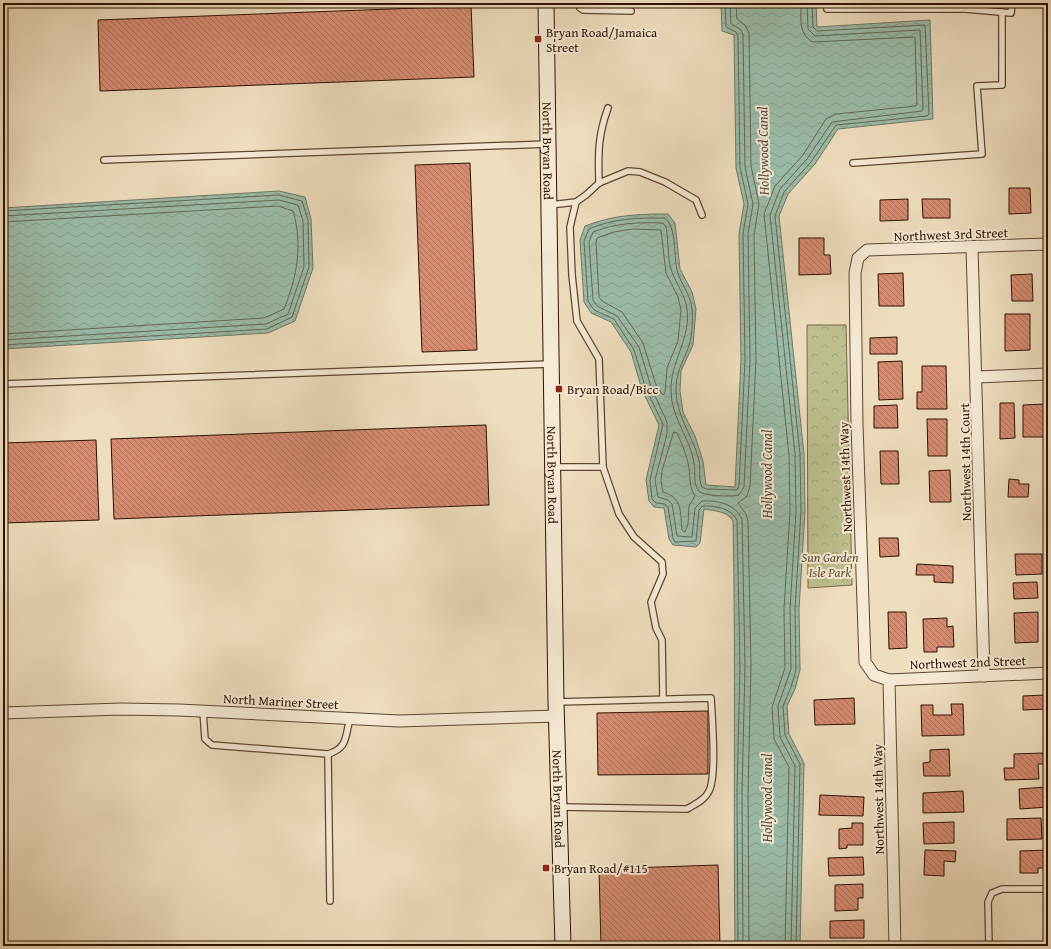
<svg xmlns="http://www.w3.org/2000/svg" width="1051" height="949" font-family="'Gentium Book Plus',serif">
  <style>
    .park { fill: url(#park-crowns); stroke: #766848 }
    .water { fill: url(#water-waves); stroke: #6f7867 }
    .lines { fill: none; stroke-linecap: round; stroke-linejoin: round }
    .shore { stroke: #646756; stroke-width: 1 }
    .building { fill: url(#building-back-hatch); stroke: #2e1100 }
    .lane-casing { stroke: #5e4430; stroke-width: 8 }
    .street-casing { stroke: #5e4430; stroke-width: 13 }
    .secondary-casing { stroke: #2e1100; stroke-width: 17 }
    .lane { stroke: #f5ead5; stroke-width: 5.5 }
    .street { stroke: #f5ead5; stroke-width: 11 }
    .secondary { stroke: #f5ead5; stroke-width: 15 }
    .poi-dot { fill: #8f2418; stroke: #f5ead5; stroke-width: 1.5 }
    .labels { text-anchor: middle; stroke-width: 4; stroke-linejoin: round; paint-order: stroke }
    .poi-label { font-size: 13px; fill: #2e1100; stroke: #f5ead5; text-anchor: start }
    .street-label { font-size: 13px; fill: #2e1100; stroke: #f5ead5 }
    .park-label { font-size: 13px; font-style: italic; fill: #604e32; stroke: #f5ead5 }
    .water-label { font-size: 14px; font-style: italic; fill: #544d3c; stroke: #f5ead5 }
  </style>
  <defs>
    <pattern id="park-crowns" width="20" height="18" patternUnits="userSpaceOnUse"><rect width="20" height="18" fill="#bdc08f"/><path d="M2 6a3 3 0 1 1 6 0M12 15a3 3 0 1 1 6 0" fill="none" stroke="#a3a47a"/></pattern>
    <pattern id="water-waves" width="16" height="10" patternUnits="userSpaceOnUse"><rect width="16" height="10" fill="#9bbdab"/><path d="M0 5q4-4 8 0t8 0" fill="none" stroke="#86a191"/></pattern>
    <pattern id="building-back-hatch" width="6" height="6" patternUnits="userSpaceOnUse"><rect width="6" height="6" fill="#d58b70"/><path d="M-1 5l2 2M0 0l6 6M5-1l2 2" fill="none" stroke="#ad705a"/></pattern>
  </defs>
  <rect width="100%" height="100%" fill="#efdebe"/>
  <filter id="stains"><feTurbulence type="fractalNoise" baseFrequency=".005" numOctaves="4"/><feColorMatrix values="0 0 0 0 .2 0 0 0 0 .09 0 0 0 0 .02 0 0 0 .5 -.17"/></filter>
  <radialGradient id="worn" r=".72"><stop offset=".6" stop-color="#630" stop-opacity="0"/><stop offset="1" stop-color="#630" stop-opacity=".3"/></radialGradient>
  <path class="park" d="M807 325H846L852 585 808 588Z"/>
  <g class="water">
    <path d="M721 3H816L817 27 930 20 933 119 838 129 815 164 788 194 779 216 804 454 805 511 799 609 800 670 795 689 787 706 789 734 804 763 800 946H735C733 804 736 663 733 521 727 511 715 511 704 509L700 543 696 547 673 545 669 539 664 508 654 507 649 501 646 480 659 425 642 390 631 352 611 322 591 313 584 302 580 240 585 226C613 215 638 214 668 214L675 223 680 269 692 292 696 309 693 345 681 371 680 391 683 412 695 436 703 461 706 485 735 487 741 360 739 234 744 204 736 168 734 35 722 31Z"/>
    <path d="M279 191 305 197 311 219 313 268 295 321 268 333 3 349V208Z"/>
  </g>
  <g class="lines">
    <g class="shore">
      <path d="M725 3 726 27 736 32 738 35 740 167 748 204 743 234 745 360 739 486 737 490 706 489 702 487C698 478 701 470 699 460 693 437 677 417 676 392 675 374 683 362 689 346 692 336 693 319 692 309 691 293 677 280 676 264 674 251 676 227 665 218 638 218 614 218 589 229L584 241 588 301 594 310 614 319 634 350 646 389 663 424 650 480 652 499 656 503 665 504 668 507 673 538 675 542 696 541 699 510 703 506C716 506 731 508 737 520L740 666 737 793 738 946"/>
      <path d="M730 3 731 24 740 29 743 34 745 167 753 204 748 234 750 360 744 487 739 495C733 497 705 496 700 492 692 485 696 472 694 463 690 437 671 418 671 391 670 362 691 339 687 309 685 295 677 285 672 272 667 259 669 241 666 227L663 223C639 222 616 223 593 232L589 242 593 300 597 306 617 316 639 347 651 387 667 422V434L655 480 658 497 668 500 672 504 677 536 692 537 695 508 702 501C717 500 735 504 742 519L745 666 742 793 743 946"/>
      <path d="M736 3 737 19 745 25 749 33 751 166 759 204 754 235 756 360 750 486 747 496 738 503 746 514 748 521 751 666 748 794 749 946"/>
      <path d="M3 211 279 195 302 201 308 220 309 267 292 317 267 329 3 345"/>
      <path d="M3 216 279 200 298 205 303 221 304 267 288 314 266 324 3 340"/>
      <path d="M3 222 278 206 293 211C303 245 297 277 284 309L264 318 3 334"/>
      <path d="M633 229 661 230 666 273 678 297 681 310 678 341 667 368 665 393 663 395 656 385 643 343 622 312 602 301 599 297 596 243 597 238 614 232Z"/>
      <path d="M674 432 677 433C681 442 686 453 688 463 691 475 688 485 695 496L689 506 688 524 685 532 682 530C680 512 683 498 663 492L661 481 662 471Z"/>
      <path d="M785 946 789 767 774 739 772 707 785 668 784 609 790 511 789 455 764 214 775 186 803 155 826 119 836 114 916 106 917 104 915 37 813 42C798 35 801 17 801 3"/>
      <path d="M791 946 795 766 780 737 778 706 791 669 790 609 796 511 795 454 770 215 780 189 807 159 832 122 922 111 923 109 920 30 815 36 808 29 807 3"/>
      <path d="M796 946 800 764 785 735 783 706 791 687 796 670 795 609 801 511 800 454 775 216 784 192 811 162 836 125 927 116 929 114 925 25 817 31 813 27 812 3"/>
    </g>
  </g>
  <g class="building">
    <path d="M471 6 474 77 100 91 98 20Z"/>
    <path d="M470 163 477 350 422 352 415 165Z"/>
    <path d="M1009 188H1030L1031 213 1009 214Z"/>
    <path d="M908 199V220L880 221V200Z"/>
    <path d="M922 199H950V218H923Z"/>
    <path d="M799 238H824V255H830L831 274 799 275Z"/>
    <path d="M903 273 904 306H879L878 274Z"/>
    <path d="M1032 274 1033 301H1012L1011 275Z"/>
    <path d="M1005 314H1030V350L1005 351Z"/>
    <path d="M897 337V354H870V338Z"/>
    <path d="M902 361 903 399 879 400 878 362Z"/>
    <path d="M922 366H946L947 409H917V392H922Z"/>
    <path d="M1000 403H1014L1015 438 1000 439Z"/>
    <path d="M1045 404V437H1023V405Z"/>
    <path d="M897 405 898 428H874V406Z"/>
    <path d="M927 419H947V456H928Z"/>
    <path d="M486 425 489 505 114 519 111 439Z"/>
    <path d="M96 440 99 520 3 523V443Z"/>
    <path d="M880 451H898L899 484H881Z"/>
    <path d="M950 470 951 502H930L929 471Z"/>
    <path d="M1009 479 1019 480V484H1029L1028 497H1008Z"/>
    <path d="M879 538H898L899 556 880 557Z"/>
    <path d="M1015 554H1042V574L1016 575Z"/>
    <path d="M917 564 953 566V583L934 582V575H916Z"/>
    <path d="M1037 582 1038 598 1014 599 1013 583Z"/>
    <path d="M888 612H906L907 648 889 649Z"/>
    <path d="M1038 612V642L1015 643 1014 613Z"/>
    <path d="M947 618V627L953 626 954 647H937V652H924L923 619Z"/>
    <path d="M1045 695 1046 709 1023 710V696Z"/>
    <path d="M854 698 855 724 815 725 814 700Z"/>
    <path d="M951 704H963L964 735 922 736 921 705H933V715H952Z"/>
    <path d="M708 711V774L598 775 597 713Z"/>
    <path d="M949 749 950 776H924L923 763 930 762V750Z"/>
    <path d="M1043 753 1044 764H1038L1039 779 1005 780 1004 768H1014V754Z"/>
    <path d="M1046 787 1048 807 1020 809 1019 789Z"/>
    <path d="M963 791 964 812 923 813V793Z"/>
    <path d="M820 795 864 797 863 816 819 815Z"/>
    <path d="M1041 818 1042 839 1007 840V819Z"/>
    <path d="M954 822V843L924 844 923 823Z"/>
    <path d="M852 823H863V845H847V848L839 849V829L852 828Z"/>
    <path d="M925 850 956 851 955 862 944 861V876L924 875Z"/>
    <path d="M1048 850V868H1038V873H1020V851Z"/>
    <path d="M863 857 864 875 829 876 828 858Z"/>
    <path d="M718 865 720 946H601L599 869Z"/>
    <path d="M863 884V898H858V910L835 911V885Z"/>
    <path d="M864 920V938H830V921Z"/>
  </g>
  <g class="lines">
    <g class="lane-casing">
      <g id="lane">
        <path d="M579 3 580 8 583 10 631 11"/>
        <path d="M827 9H965L1011 13 1012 3"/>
        <path d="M104 160 548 144"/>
        <path d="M853 163 982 154 977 86 1002 85V12"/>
        <path d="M599 183C598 154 598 135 608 108"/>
        <path d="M550 205 576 202 586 195 599 183 628 171 640 172 665 182 696 200 702 215"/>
        <path d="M3 384 550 364"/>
        <path d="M554 467H603L599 359 577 321 572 275 570 227 576 202"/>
        <path d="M603 467 619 514 634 537 662 562 663 574 651 602 656 628 662 640 663 699"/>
        <path d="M557 702 711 698C712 717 717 776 709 791 705 800 695 804 687 809L560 807"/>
        <path d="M203 711 205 739 212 745 328 754C348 748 345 737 350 718"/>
        <path d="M328 754 330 901"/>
        <path d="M989 946 988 902 992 893 1002 889H1048"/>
      </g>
    </g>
    <g class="street-casing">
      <g id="street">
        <path d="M972 247 984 676"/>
        <path d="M977 377 1048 374"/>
        <path d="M889 680 1048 673"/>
        <path d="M3 713 121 709 179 710 399 721 557 716"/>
        <path d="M895 946 889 680 874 675 865 662 857 424 855 273 858 258 867 250 1048 244"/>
      </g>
    </g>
    <g class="secondary-casing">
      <g id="secondary">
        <path id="s1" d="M546 3 556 702 563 946"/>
      </g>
    </g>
    <use href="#lane" class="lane"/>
    <use href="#street" class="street"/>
    <use href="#secondary" class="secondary"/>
  </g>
  <g class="poi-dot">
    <rect x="534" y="35" width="8" height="8" rx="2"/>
    <rect x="555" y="385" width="8" height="8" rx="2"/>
    <rect x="542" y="864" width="8" height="8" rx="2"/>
  </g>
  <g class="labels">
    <g class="poi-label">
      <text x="546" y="37">Bryan Road/Jamaica<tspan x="546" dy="15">Street</tspan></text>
      <text x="567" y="394">Bryan Road/Bicc</text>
      <text x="554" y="873">Bryan Road/#115</text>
    </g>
    <g class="street-label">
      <text dy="5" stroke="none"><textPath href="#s1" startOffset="148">North Bryan Road</textPath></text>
      <text transform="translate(951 234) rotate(-2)" y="5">Northwest 3rd Street</text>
      <text transform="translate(965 462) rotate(-91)" y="5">Northwest 14th Court</text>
      <text dy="5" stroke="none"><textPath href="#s1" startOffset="472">North Bryan Road</textPath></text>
      <text transform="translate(845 477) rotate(-92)" y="5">Northwest 14th Way</text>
      <text transform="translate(968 662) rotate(-2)" y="5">Northwest 2nd Street</text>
      <text transform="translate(281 701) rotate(3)" y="5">North Mariner Street</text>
      <text dy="5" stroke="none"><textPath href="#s1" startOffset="796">North Bryan Road</textPath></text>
      <text transform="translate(878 799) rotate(-91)" y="5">Northwest 14th Way</text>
    </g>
    <g class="park-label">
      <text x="830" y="562">Sun Garden<tspan x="830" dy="15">Isle Park</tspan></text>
    </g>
    <g class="water-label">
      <text transform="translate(763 151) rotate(-91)" y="5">Hollywood Canal</text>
      <text transform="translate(767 474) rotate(-90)" y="5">Hollywood Canal</text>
      <text transform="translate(767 798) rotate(-90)" y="5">Hollywood Canal</text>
    </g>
  </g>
  <rect width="1051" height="949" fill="none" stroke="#efdebe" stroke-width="16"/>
  <rect x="4" y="4" width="1043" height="941" fill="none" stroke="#2e1100" stroke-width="2"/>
  <rect x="8" y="8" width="1035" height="933" fill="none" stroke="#2e1100"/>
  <rect width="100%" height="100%" filter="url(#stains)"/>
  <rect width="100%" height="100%" fill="url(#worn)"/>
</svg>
